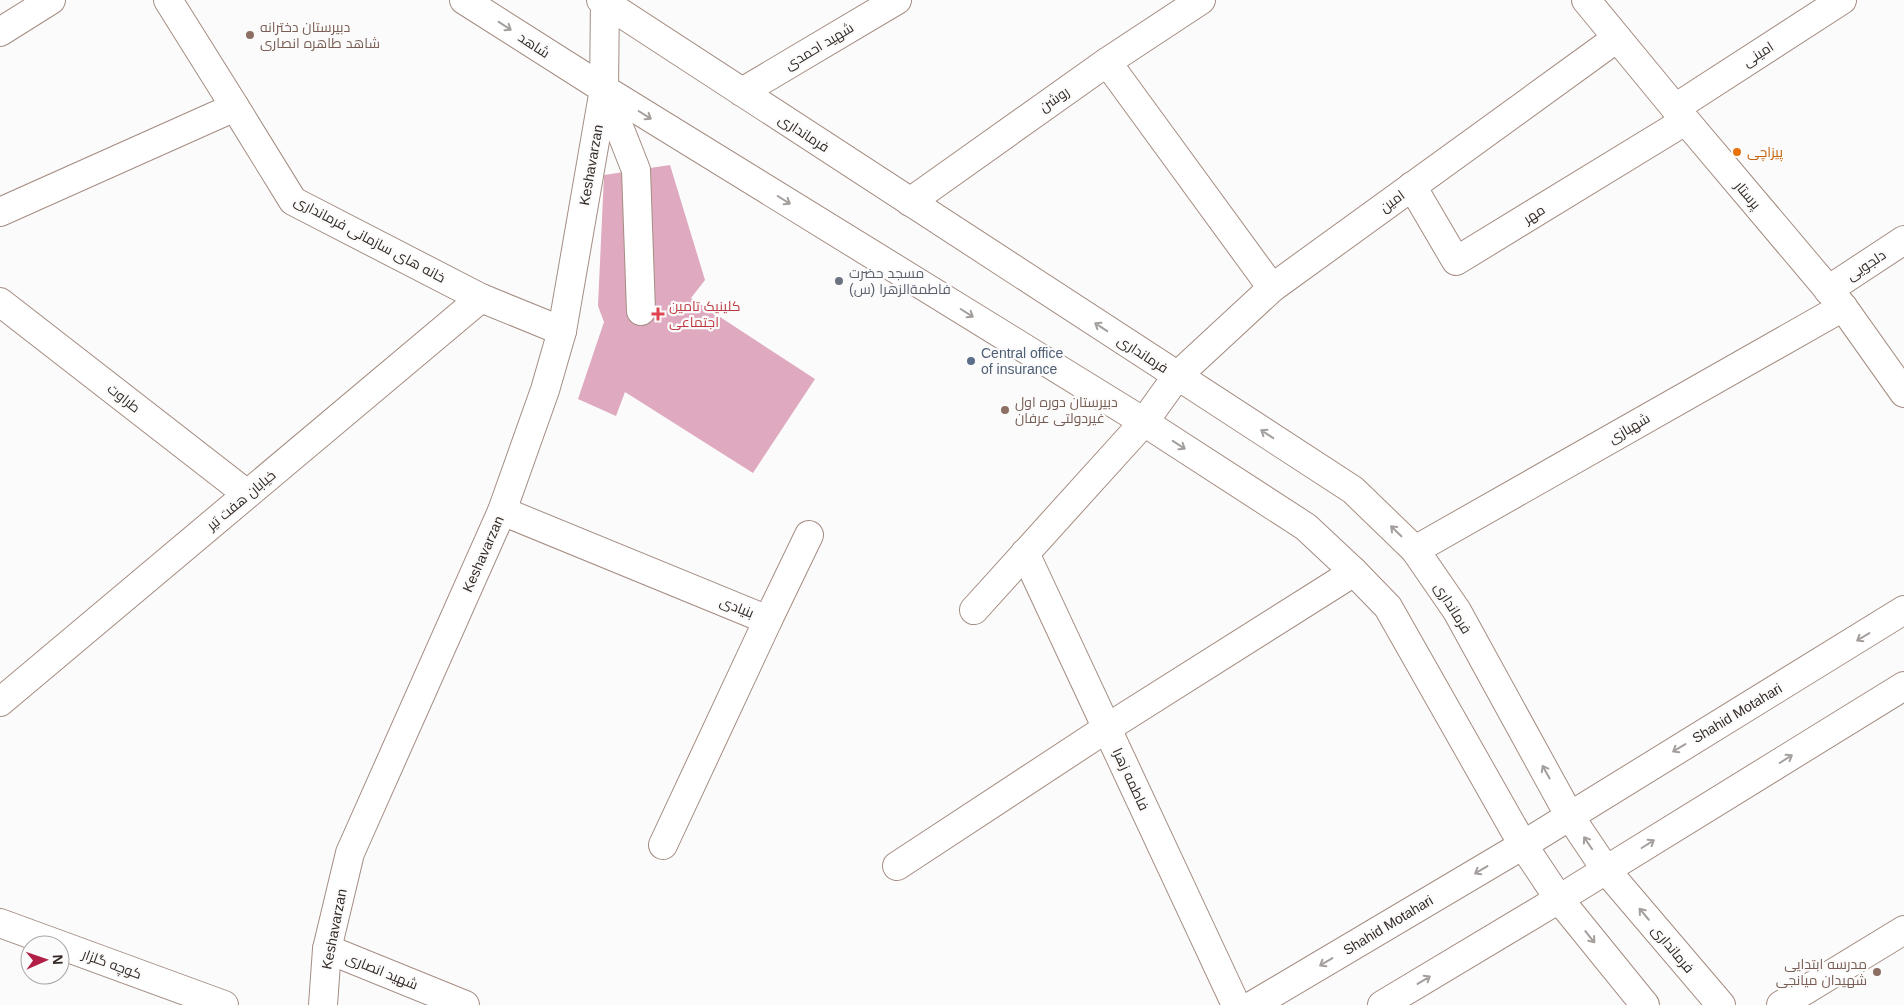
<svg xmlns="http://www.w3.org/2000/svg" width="1904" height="1005" font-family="Helvetica,Cairo,sans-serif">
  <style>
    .building { fill: #dfa9bf }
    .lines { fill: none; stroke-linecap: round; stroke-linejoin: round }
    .minor-casing { stroke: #a48d82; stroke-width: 30 }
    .major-casing { stroke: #a48d82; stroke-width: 30 }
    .minor { stroke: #fff; stroke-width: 28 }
    .major { stroke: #fff; stroke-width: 28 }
    .oneway { stroke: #a49f9d }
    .education-dot { fill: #8d6e63; stroke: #fbfbfb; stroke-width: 2 }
    .food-dot { fill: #e8710a; stroke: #fbfbfb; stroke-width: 2 }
    .worship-dot { fill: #6b7280; stroke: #fbfbfb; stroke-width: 2 }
    .health-dot { fill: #e0444e; stroke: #fbfbfb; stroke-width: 2 }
    .service-dot { fill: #5c6f8a; stroke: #fbfbfb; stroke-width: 2 }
    .labels { text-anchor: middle; stroke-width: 4.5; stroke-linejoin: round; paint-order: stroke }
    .education-label { font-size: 14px; fill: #785e54; stroke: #fbfbfb; text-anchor: start }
    .street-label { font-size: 14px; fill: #342a25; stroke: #fbfbfb }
    .food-label { font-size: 14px; fill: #c56008; stroke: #fbfbfb; text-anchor: start }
    .worship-label { font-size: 14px; fill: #5b616d; stroke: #fbfbfb; text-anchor: start }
    .health-label { font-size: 14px; fill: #be3a42; stroke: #fbfbfb; text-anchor: start }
    .service-label { font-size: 14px; fill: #4e5e75; stroke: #fbfbfb; text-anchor: start }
  </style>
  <rect width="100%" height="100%" fill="#fbfbfb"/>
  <path class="building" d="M670 165 705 280 691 298 815 379 753 473 625 392 616 416 578 399 604 322 598 306 604 175Z"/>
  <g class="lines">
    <g class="minor-casing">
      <g id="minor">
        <path d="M168 0 235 107"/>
        <path d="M605 0 604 89 636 170 641 311"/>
        <path d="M1586 0 1675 108 1843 307 1904 393"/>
        <path d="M0 32 51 0"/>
        <path d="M1107 62 1272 288"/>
        <path d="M742 92 897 0"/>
        <path d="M1675 108 1842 0"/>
        <path d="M1412 186 1456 261 1685 121"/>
        <path d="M910 202 1107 62 1201 0"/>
        <path d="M0 212 235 107 293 201 481 298 562 331"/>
        <path d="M1828 290 1904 240"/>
        <path d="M0 302 247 494"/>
        <path d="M1177 376 1272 288 1617 38"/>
        <path d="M502 511 768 620 663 845"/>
        <path d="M1415 550 1843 307"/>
        <path d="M1025 553 1236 1005"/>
        <path d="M974 610 1144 422"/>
        <path d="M768 620 809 535"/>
        <path d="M0 702 481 298"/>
        <path d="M897 866 1107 728 1354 572"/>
        <path d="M0 923 224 1005"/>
        <path d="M327 949 465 1005"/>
        <path d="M323 1005 327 949 350 853 502 511 545 390 562 331 604 89"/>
        <path d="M1781 1005 1904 930"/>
      </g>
    </g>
    <g class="major-casing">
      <g id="major">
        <path d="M464 0 604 89 1144 422 1306 527 1354 572 1388 607 1523 845 1559 899 1645 1005"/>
        <path d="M601 0 1353 490 1415 550 1457 611 1569 815 1606 870 1721 1005"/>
        <path d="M1144 422 1177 376"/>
        <path d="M1253 1005 1523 845 1904 610"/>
        <path d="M1382 1005 1559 899 1904 686"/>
      </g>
    </g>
    <use href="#minor" class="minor"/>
    <use href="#major" class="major"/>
  </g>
  <defs><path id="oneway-shaft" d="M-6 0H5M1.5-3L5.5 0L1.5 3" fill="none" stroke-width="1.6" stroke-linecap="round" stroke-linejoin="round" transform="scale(1.25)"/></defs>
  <g class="oneway">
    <use href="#oneway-shaft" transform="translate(505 26) rotate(33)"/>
    <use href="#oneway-shaft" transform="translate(645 115) rotate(32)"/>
    <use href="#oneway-shaft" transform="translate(784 200) rotate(32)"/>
    <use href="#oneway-shaft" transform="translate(967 313) rotate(32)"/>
    <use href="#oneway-shaft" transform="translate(1101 327) rotate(-147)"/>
    <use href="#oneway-shaft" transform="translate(1267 434) rotate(-147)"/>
    <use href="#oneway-shaft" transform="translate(1179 445) rotate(33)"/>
    <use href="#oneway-shaft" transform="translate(1396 531) rotate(-136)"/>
    <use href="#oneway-shaft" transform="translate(1863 637) rotate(149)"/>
    <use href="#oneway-shaft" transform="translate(1679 748) rotate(149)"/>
    <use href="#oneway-shaft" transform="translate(1786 759) rotate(-32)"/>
    <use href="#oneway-shaft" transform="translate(1546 772) rotate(-119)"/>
    <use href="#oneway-shaft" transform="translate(1588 843) rotate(-124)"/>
    <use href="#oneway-shaft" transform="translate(1648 844) rotate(-32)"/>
    <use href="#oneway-shaft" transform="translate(1481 870) rotate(149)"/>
    <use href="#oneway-shaft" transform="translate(1644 914) rotate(-130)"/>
    <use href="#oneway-shaft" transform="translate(1590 937) rotate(51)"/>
    <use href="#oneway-shaft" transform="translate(1326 962) rotate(149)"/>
    <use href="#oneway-shaft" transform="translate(1424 980) rotate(-31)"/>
  </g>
  <g class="education-dot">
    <circle cx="250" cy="35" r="5"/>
    <circle cx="1005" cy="410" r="5"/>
    <circle cx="1877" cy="972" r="5"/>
  </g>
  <circle class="food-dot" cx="1737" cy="152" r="5"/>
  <circle class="worship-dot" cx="839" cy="281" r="5"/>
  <path class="health-dot" d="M655.5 306.5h5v5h5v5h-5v5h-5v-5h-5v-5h5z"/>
  <circle class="service-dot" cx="971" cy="361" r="5"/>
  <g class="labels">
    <g class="education-label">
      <text x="260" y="32">دبیرستان دخترانه<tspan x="260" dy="16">شاهد طاهره انصاری</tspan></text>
      <text x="1015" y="407">دبیرستان دوره اول<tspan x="1015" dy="16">غیردولتی عرفان</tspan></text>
      <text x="1867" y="969" text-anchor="end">مدرسه ابتدایی<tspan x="1867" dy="16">شهیدان میانجی</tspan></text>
    </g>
    <g class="street-label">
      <text transform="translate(534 45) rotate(33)" y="5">شاهد</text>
      <text transform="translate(819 46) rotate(-31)" y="5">شهید احمدی</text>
      <text transform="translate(1758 54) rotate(-33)" y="5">امینی</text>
      <text transform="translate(1054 99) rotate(-35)" y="5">روشن</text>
      <text transform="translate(804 133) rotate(33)" y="5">فرمانداری</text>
      <text transform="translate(591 165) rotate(-80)" y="5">Keshavarzan</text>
      <text transform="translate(1748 195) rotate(50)" y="5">پرستار</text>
      <text transform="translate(1392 201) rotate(-36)" y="5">امین</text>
      <text transform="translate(1534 214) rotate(-32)" y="5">مهر</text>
      <text transform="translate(370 239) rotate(28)" y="5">خانه های سازمانی فرمانداری</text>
      <text transform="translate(1866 265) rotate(-33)" y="5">دلجویی</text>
      <text transform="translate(1143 354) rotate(33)" y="5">فرمانداری</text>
      <text transform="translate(124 398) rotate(38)" y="5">طراوت</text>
      <text transform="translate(1629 428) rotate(-30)" y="5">شهبازی</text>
      <text transform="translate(241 500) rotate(-40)" y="5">خیابان هفت تیر</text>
      <text transform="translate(483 554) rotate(-66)" y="5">Keshavarzan</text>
      <text transform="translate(737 607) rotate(22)" y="5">بنیادی</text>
      <text transform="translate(1453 608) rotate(58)" y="5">فرمانداری</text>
      <text transform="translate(1737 713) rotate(-31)" y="5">Shahid Motahari</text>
      <text transform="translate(1131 779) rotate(65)" y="5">فاطمه زهرا</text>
      <text transform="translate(1388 925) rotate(-31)" y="5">Shahid Motahari</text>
      <text transform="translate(334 929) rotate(-79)" y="5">Keshavarzan</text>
      <text transform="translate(1673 949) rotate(50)" y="5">فرمانداری</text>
      <text transform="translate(112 964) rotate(20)" y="5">کوچه گلزار</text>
      <text transform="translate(382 971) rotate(22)" y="5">شهید انصاری</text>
    </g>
    <g class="food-label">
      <text x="1747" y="157">پیزاچی</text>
    </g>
    <g class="worship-label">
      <text x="849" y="278">مسجد حضرت<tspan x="849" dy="16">فاطمةالزهرا (س)</tspan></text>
    </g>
    <g class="health-label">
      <text x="669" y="311">کلینیک تامین<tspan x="669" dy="16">اجتماعی</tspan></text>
    </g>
    <g class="service-label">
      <text x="981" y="358">Central office<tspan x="981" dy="16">of insurance</tspan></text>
    </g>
  </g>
  <g transform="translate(45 960) rotate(88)"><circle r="24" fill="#fbfbfb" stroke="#aba7a5"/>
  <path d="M0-4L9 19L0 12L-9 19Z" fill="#b11f47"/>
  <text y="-8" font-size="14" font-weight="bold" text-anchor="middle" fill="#342a25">N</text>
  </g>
</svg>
